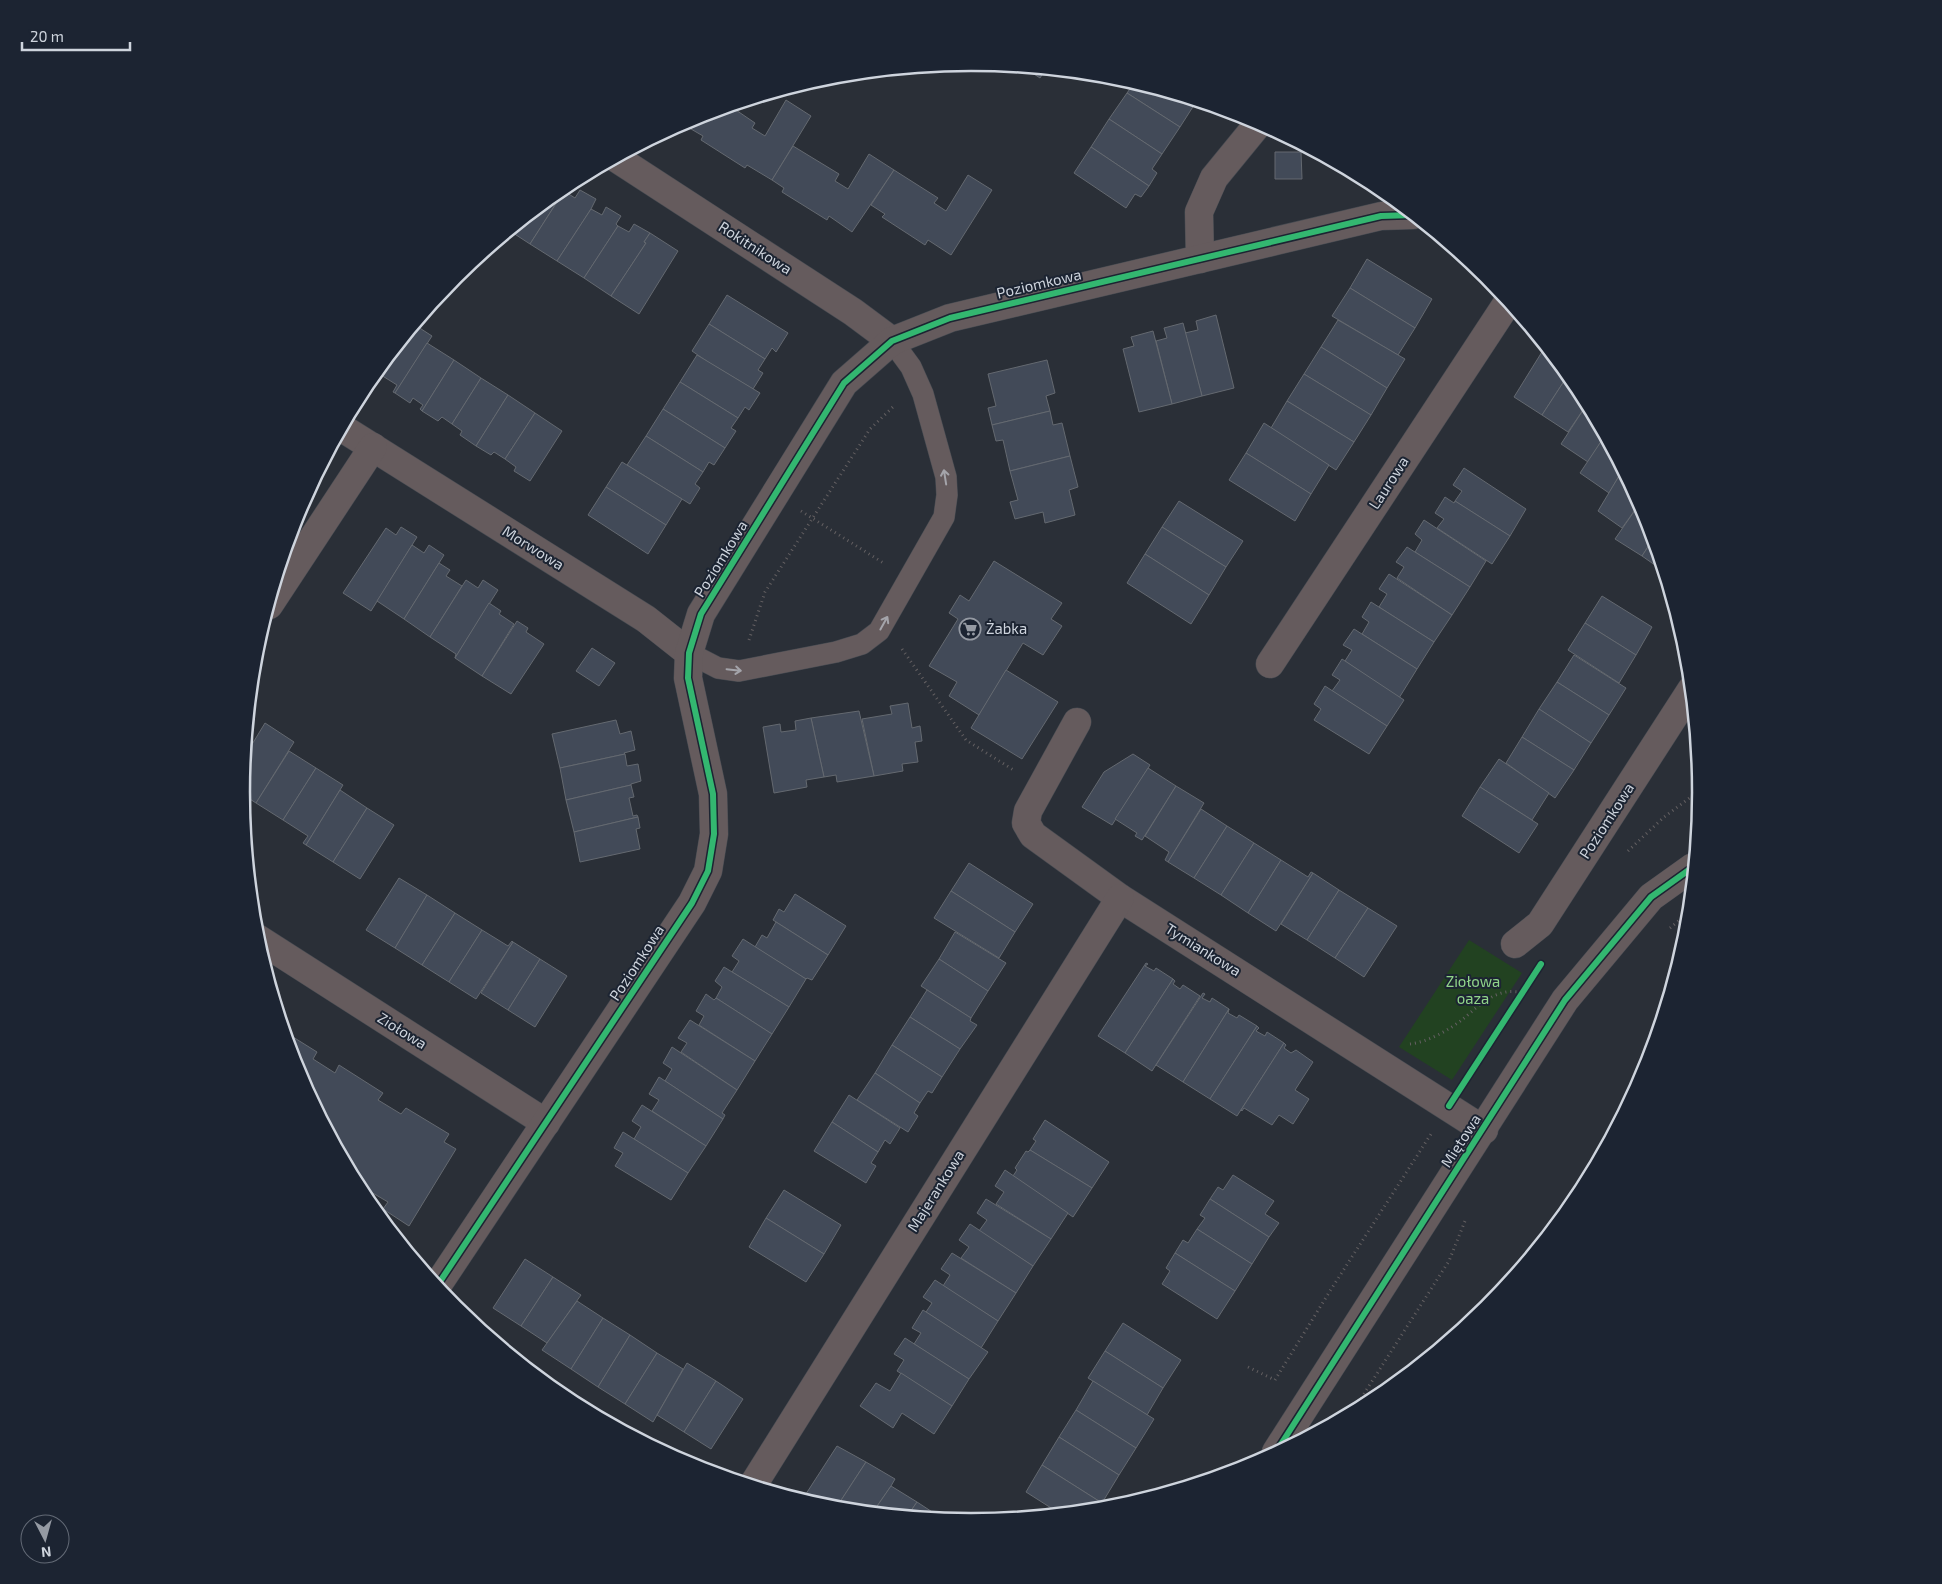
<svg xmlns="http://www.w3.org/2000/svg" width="1942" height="1584" font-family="'Exo 2',sans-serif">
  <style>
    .green { fill: #224221 }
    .building { fill: #424a58; stroke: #646970 }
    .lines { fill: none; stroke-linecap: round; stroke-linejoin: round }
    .service-casing { stroke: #454a51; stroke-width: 22 }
    .minor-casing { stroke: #454a51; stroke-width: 29 }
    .tertiary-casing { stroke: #454a51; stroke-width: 29 }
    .path { stroke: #646062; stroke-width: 3; stroke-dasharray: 1 4; stroke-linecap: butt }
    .service { stroke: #655b5d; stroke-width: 21 }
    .minor { stroke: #655b5d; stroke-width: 28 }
    .tertiary { stroke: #655b5d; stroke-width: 28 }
    .cycleway-casing { stroke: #1c2432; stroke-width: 9 }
    .cycleway { stroke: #33b770; stroke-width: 6 }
    .oneway { stroke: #a4a4aa }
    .labels { text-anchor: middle; stroke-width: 4; stroke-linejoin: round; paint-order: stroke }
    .street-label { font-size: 15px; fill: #ced4dd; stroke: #1c2432 }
    .poi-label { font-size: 15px; fill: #ced4dd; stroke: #1c2432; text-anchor: start }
    .park-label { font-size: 15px; fill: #91d58a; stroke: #1c2432 }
    .rim { fill: none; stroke: #ced4dd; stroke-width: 2.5 }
  </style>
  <rect width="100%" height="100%" fill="#2a2f37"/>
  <path class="green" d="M1469 940 1522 973 1452 1080 1399 1047Z"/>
  <g class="building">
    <path d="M1025 68 1045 70 1040 78Z"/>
    <path d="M1134 83 1196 102 1180 127 1127 93Z"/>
    <path d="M1127 93 1180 127 1162 154 1109 119Z"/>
    <path d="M786 100 811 116 772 180 747 165 745 168 701 140 703 136 691 129 699 116 730 106 755 123 752 128 765 136Z"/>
    <path d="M699 116 691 129 682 123 692 118Z"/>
    <path d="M1109 119 1162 154 1152 169 1157 173 1149 186 1091 147Z"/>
    <path d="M793 146 839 174 835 181 848 189 869 154 894 170 852 232 829 216 827 220 782 192 784 188 772 180Z"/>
    <path d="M1091 147 1149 186 1141 197 1135 194 1126 208 1074 173Z"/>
    <path d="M1275 152H1301L1302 179H1275Z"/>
    <path d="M894 170 938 198 934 203 946 211 968 175 992 190 951 255 928 240 925 245 882 217 885 214 871 205Z"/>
    <path d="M565 186 562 190 564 191 530 244 510 231Z"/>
    <path d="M580 190 596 199 591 209 557 261 530 244 564 191 575 198Z"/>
    <path d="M606 207 621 216 616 224 618 226 584 278 557 261 591 209 602 215Z"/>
    <path d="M634 224 650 233 644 242 646 243 611 296 584 278 618 226 629 232Z"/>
    <path d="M650 233 678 251 639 314 611 296 646 243 644 242Z"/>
    <path d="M1367 259 1432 299 1415 328 1350 288Z"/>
    <path d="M1350 288 1415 328 1398 355 1332 316Z"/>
    <path d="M727 295 788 333 776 352 772 348 765 359 709 324Z"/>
    <path d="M1216 315 1234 388 1202 396 1185 333 1198 330 1196 321Z"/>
    <path d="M1338 320 1405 359 1387 388 1321 347Z"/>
    <path d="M1183 323 1202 396 1172 404 1156 341 1167 338 1164 328Z"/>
    <path d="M709 324 765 359 758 370 763 373 753 389 708 362 692 351Z"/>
    <path d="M415 325 432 336 395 393 393 392 397 385 381 375 383 371 380 368Z"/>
    <path d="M1153 331 1172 404 1139 412 1123 349 1134 346 1131 337Z"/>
    <path d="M427 343 454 360 422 411 420 409 423 405 413 398 410 403 395 393Z"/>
    <path d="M1321 347 1387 388 1371 415 1304 374Z"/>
    <path d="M1545 347 1568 375 1542 415 1514 397Z"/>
    <path d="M697 355 760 393 749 410 745 407 738 418 680 382Z"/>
    <path d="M454 360 481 378 452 424 442 417 438 421 422 411Z"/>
    <path d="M1047 360 1055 393 1046 396 1050 411 992 425 988 408 996 406 988 374Z"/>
    <path d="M1304 374 1371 415 1354 442 1287 401Z"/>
    <path d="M1568 375 1578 387 1587 404 1568 432 1542 415Z"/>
    <path d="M481 378 508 395 476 446 460 435 462 431 452 424Z"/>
    <path d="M680 382 738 418 731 428 736 431 725 448 663 409Z"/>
    <path d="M508 395 535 413 505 459 494 452 491 455 476 446Z"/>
    <path d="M1287 401 1354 442 1336 470 1271 428Z"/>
    <path d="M1587 404 1604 437 1588 462 1561 444Z"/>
    <path d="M663 409 725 448 714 465 709 462 703 472 646 436Z"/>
    <path d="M1050 411 1053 425 1062 423 1070 456 1010 471 1003 440 996 441 992 425Z"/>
    <path d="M535 413 562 431 530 481 514 471 516 467 505 459Z"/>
    <path d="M1264 423 1329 465 1311 494 1246 453Z"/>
    <path d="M646 436 703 472 695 484 700 488 690 504 627 465Z"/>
    <path d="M1604 437 1622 471 1609 493 1580 473Z"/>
    <path d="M1246 453 1311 494 1295 521 1229 480Z"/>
    <path d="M1070 456 1078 487 1069 490 1075 515 1045 523 1043 512 1015 519 1010 502 1018 500 1010 471Z"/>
    <path d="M622 462 682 499 666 525 606 487Z"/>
    <path d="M1464 468 1526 509 1510 536 1455 501 1462 491 1453 485Z"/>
    <path d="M1622 471 1640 503 1622 528 1598 511Z"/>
    <path d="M606 487 666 525 648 554 588 515Z"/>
    <path d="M1445 497 1454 503 1455 501 1510 536 1492 564 1437 528 1444 519 1435 513Z"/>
    <path d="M1179 501 1243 541 1226 567 1162 527Z"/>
    <path d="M1640 503 1645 513 1653 539 1642 556 1615 539Z"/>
    <path d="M1424 520 1486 561 1470 587 1415 552 1422 540 1415 534Z"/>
    <path d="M401 527 417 537 371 611 343 593 386 528 396 535Z"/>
    <path d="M1162 527 1226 567 1209 595 1145 554Z"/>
    <path d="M1653 539 1662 570 1642 556Z"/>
    <path d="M412 545 424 553 429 545 444 555 404 619 377 601Z"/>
    <path d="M1407 547 1470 587 1452 615 1397 578 1404 567 1396 562Z"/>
    <path d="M1145 554 1209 595 1191 624 1127 583Z"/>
    <path d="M994 561 1062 603 1051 619 1062 626 1043 655 1023 643 979 715 949 696 957 682 929 666 958 619 949 613 960 595 969 601Z"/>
    <path d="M439 563 450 570 446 576 462 586 430 637 404 619Z"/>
    <path d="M1389 574 1452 615 1434 642 1379 607 1387 594 1379 589Z"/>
    <path d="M466 580 478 588 483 580 498 590 455 658 456 654 430 637Z"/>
    <path d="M1602 596 1652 627 1636 655 1585 623Z"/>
    <path d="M1371 602 1434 642 1417 669 1362 634 1369 622 1362 617Z"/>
    <path d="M489 603 501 611 499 614 514 624 482 676 455 658Z"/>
    <path d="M517 621 528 628 526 632 544 644 511 694 482 676Z"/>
    <path d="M1585 623 1636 655 1619 683 1568 650Z"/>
    <path d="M1354 629 1417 669 1399 698 1345 661 1352 650 1343 645Z"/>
    <path d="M592 648 615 663 599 686 576 671Z"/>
    <path d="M1574 655 1626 688 1609 715 1557 682Z"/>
    <path d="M1342 659 1404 700 1387 726 1332 691 1340 680 1332 675Z"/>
    <path d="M1006 670 1058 702 1022 759 971 728Z"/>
    <path d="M1557 682 1609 715 1591 743 1539 709Z"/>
    <path d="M1325 686 1387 726 1369 754 1314 720 1321 709 1314 704Z"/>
    <path d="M908 703 912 728 920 726 922 741 915 742 918 762 902 764 903 771 874 776 862 719 892 714 890 706Z"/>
    <path d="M1539 709 1591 743 1574 770 1522 737Z"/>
    <path d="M859 711 874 776 837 782 836 775 824 777 811 718Z"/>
    <path d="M811 718 824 777 806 780 807 787 774 793 763 727 780 724 781 732 796 730 795 721Z"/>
    <path d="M616 720 620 734 631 731 635 750 624 753 625 754 560 768 552 734Z"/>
    <path d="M265 723 294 742 256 803 242 794 245 756Z"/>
    <path d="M1522 737 1574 770 1555 798 1506 763Z"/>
    <path d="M289 751 316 768 283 820 256 803Z"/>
    <path d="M625 754 627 766 638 764 641 781 631 784V785L566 800 560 768Z"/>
    <path d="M1133 754 1150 765 1112 825 1082 807 1104 772Z"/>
    <path d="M1499 759 1549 793 1532 820 1480 787Z"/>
    <path d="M316 768 343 785 306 845 303 843 308 836 283 820Z"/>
    <path d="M1148 768 1176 786 1142 840 1135 836 1137 833 1115 819Z"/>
    <path d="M631 785 634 797 629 798 633 816 637 815 638 817 574 832 566 800Z"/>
    <path d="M1176 786 1204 803 1168 862 1165 860 1169 852 1145 836Z"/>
    <path d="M1480 787 1538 824 1519 853 1462 816Z"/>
    <path d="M340 790 367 808 333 862 306 845Z"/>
    <path d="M367 808 394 825 360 879 333 862Z"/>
    <path d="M1201 809 1227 826 1194 878 1168 862Z"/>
    <path d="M638 817 640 828 636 829 640 849 580 862 574 832Z"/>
    <path d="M1227 826 1254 843 1221 895 1194 878Z"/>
    <path d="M1254 843 1281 860 1248 913 1221 895Z"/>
    <path d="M1281 860 1308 877 1311 872 1313 873 1276 931 1248 913Z"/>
    <path d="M969 863 1033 904 1015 932 951 891Z"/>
    <path d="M1313 873 1339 890 1307 940 1281 924Z"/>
    <path d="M399 878 427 895 395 948 366 930Z"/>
    <path d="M1339 890 1368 908 1335 958 1307 940Z"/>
    <path d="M951 891 1015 932 999 958 934 918Z"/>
    <path d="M795 894 846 926 828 955 773 920 779 909 784 912Z"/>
    <path d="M427 895 455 913 422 965 395 948Z"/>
    <path d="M1368 908 1397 926 1364 977 1335 958Z"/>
    <path d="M455 913 482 930 449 982 422 965Z"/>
    <path d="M776 922 828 955 812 980 807 978 806 979 755 947 762 935 767 938Z"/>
    <path d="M482 930 508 946 512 941 513 942 476 999 449 982Z"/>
    <path d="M955 932 1006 963 988 991 939 959Z"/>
    <path d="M743 939 806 979 789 1007 732 972 739 961 732 956Z"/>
    <path d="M513 942 540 959 508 1010 481 993Z"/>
    <path d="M540 959 567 976 535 1027 508 1010Z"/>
    <path d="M939 959 988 991 971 1018 921 986Z"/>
    <path d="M1146 963 1148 964 1145 966 1154 971 1156 968 1173 979 1125 1053 1098 1036Z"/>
    <path d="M724 967 789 1007 772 1034 716 998 722 987 715 981Z"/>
    <path d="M1173 979 1175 981 1173 984 1180 989 1183 985 1200 996 1152 1071 1125 1053Z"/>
    <path d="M927 990 971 1018 970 1021 977 1025 960 1049 910 1017Z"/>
    <path d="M1203 993 1205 994 1202 998 1210 1002 1212 998 1229 1009 1183 1082 1156 1065Z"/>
    <path d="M706 994 714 1000 716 998 772 1034 755 1061 699 1025 704 1016 696 1011Z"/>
    <path d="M1229 1009 1228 1013 1237 1018 1239 1015 1257 1026 1210 1099 1183 1082Z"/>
    <path d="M910 1017 960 1049 942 1077 892 1045Z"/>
    <path d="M690 1020 755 1061 737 1090 681 1052 687 1043 678 1038Z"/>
    <path d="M1257 1026 1259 1028 1256 1031 1265 1036 1267 1032 1284 1043 1237 1116 1210 1099Z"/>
    <path d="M285 1032 317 1052 313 1059 335 1073 339 1065 383 1093 378 1100 401 1114 406 1108 449 1134 444 1142 456 1149 409 1226 383 1209 388 1202 371 1192 367 1199 364 1197 297 1071Z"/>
    <path d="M1284 1043 1286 1045 1284 1048 1291 1053 1296 1050 1313 1062 1295 1090 1309 1099 1293 1124 1279 1115 1272 1125 1244 1108 1242 1111 1241 1110Z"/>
    <path d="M892 1045 942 1077 932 1093 928 1091 920 1103 875 1073Z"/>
    <path d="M672 1047 737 1090 722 1113 725 1115 723 1119 665 1081 672 1069 663 1063Z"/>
    <path d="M875 1073 920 1103 914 1113 918 1116 908 1132 857 1100Z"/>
    <path d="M659 1077 723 1119 706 1146 652 1111 659 1100 649 1094Z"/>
    <path d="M849 1095 900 1128 890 1144 885 1140 878 1152 832 1122Z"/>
    <path d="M642 1105 706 1146 688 1173 634 1139 641 1127 632 1121Z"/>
    <path d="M1045 1120 1109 1162 1092 1188 1030 1150 1036 1141 1033 1139Z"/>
    <path d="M832 1122 878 1152 871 1163 876 1166 866 1183 814 1151Z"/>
    <path d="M623 1132 688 1173 671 1200 615 1166 623 1153 614 1148Z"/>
    <path d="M1030 1150 1092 1188 1073 1217 1013 1176 1017 1170 1015 1168 1026 1151 1028 1152Z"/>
    <path d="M1005 1170 1068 1213 1051 1239 996 1204 1004 1192 995 1186Z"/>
    <path d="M1233 1175 1274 1201 1265 1214 1279 1223 1269 1237 1210 1199 1218 1187 1223 1190Z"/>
    <path d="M784 1190 841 1225 824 1254 766 1218Z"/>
    <path d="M986 1199 1051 1239 1033 1266 979 1231 987 1220 977 1213Z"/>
    <path d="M1210 1199 1269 1237 1252 1264 1197 1229 1205 1218 1200 1215Z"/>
    <path d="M766 1218 824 1254 806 1282 749 1247Z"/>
    <path d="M970 1224 1033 1266 1016 1293 961 1258 969 1247 959 1240Z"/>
    <path d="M1197 1229 1252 1264 1235 1291 1175 1253 1183 1240 1188 1243Z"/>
    <path d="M952 1253 1016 1293 998 1321 943 1286 950 1275 941 1269Z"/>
    <path d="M1175 1253 1235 1291 1217 1319 1162 1284 1170 1271 1166 1268Z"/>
    <path d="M525 1259 553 1277 521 1326 493 1308Z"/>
    <path d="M553 1277 581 1295 547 1343 521 1326Z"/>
    <path d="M935 1280 998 1321 981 1348 926 1312 932 1303 923 1297Z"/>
    <path d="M577 1301 603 1318 571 1369 542 1350Z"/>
    <path d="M923 1310 988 1352 969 1379 914 1344 921 1333 912 1328Z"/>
    <path d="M603 1318 630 1335 598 1387 571 1369Z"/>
    <path d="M1123 1323 1181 1360 1163 1388 1105 1351Z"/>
    <path d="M630 1335 657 1353 625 1404 598 1387Z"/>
    <path d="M905 1338 969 1379 952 1406 897 1371 904 1360 894 1354Z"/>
    <path d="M1105 1351 1163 1388 1147 1415 1088 1378Z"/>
    <path d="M657 1353 683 1369 653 1422 625 1404Z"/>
    <path d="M687 1363 716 1381 684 1432 657 1415Z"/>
    <path d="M901 1373 952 1406 934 1434 902 1413 893 1428 860 1406 876 1383 890 1391Z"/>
    <path d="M716 1381 743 1399 711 1449 684 1432Z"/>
    <path d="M1093 1381 1154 1419 1136 1448 1076 1410Z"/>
    <path d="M1076 1410 1136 1448 1119 1475 1059 1437Z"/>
    <path d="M1059 1437 1119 1475 1102 1503 1042 1465Z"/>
    <path d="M837 1446 866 1462 836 1508 802 1500Z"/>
    <path d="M866 1462 895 1479 891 1486 873 1512 836 1508Z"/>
    <path d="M1042 1465 1102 1503 1098 1509 1059 1513 1026 1492Z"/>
    <path d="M891 1486 917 1502 908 1515 873 1512Z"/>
    <path d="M917 1502 943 1519 908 1515Z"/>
  </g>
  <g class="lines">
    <g class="service-casing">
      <path id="service" d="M689 653 718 668 739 671 836 652 862 644 879 631 944 517 947 495 946 477 923 394 911 367 892 341"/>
    </g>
    <g class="minor-casing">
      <g id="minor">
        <path d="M616 158 853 312 892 341"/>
        <path d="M1200 259 1199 212 1214 178 1259 123"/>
        <path d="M342 428 646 619 689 653"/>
        <path d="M269 605 373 447"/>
        <path d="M1270 664 1508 302"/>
        <path d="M1077 722 1028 811 1026 823 1033 835 1120 898 1484 1130"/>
        <path d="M257 938 546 1123"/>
        <path d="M1515 944 1540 924 1691 690"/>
        <path d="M437 1286 692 903 708 871 714 834 713 794 688 678 689 653 701 614 844 383 892 341 950 318 1381 216 1413 215"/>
        <path d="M753 1485 1120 898"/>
      </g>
    </g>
    <g class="tertiary-casing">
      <path id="tertiary" d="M1276 1452 1565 1000 1651 897 1693 867"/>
    </g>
    <g class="path">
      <path d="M801 511 885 564"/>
      <path d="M749 640 765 592 870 429 895 405"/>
      <path d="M902 649 966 740 1015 771"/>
      <path d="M1628 851 1664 817 1700 790"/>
      <path d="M1670 928 1682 918"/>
      <path d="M1410 1044C1428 1042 1449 1030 1463 1019 1476 1008 1489 995 1506 992 1511 991 1517 992 1522 992"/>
      <path d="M1465 1080 1536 970"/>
      <path d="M1248 1367 1275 1380 1330 1291 1431 1134"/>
      <path d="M1353 1411 1449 1261 1465 1221"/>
    </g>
    <use href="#service" class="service"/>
    <use href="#minor" class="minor"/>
    <use href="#tertiary" class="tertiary"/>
    <g class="cycleway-casing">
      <g id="cycleway">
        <path d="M1449 1106 1541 964"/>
        <path d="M437 1286 692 903 708 871 714 834 713 794 688 678 689 653 701 614 844 383 892 341 950 318 1381 216 1413 215"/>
        <path d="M1276 1452 1565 1000 1651 897 1693 867"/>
      </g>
    </g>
    <use href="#cycleway" class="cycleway"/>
  </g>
  <defs><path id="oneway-shaft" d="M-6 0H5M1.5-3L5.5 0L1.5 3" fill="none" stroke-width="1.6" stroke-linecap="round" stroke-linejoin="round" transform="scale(1.25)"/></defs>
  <g class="oneway">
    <use href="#oneway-shaft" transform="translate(945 477) rotate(-99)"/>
    <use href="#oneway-shaft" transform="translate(884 623) rotate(-61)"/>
    <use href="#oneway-shaft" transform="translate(734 670) rotate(6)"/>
  </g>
  <defs>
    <g id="supermarket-ring" transform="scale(1.125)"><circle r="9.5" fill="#1c2432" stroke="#959aa3" stroke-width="1.5"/><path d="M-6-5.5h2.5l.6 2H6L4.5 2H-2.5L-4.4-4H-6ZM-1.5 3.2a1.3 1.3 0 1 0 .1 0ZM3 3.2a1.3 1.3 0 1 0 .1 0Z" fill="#959aa3"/></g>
  </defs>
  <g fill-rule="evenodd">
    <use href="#supermarket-ring" x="970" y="629"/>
  </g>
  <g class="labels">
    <g class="street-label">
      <text transform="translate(755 248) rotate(33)" y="5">Rokitnikowa</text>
      <text transform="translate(1039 284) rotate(-13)" y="5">Poziomkowa</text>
      <text transform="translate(1389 483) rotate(-57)" y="5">Laurowa</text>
      <text transform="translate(533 548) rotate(32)" y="5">Morwowa</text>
      <text transform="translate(721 559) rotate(-58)" y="5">Poziomkowa</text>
      <text transform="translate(1607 821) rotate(-57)" y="5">Poziomkowa</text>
      <text transform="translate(1203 950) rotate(32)" y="5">Tymiankowa</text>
      <text transform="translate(637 963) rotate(-57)" y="5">Poziomkowa</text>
      <text transform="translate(402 1031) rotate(32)" y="5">Ziołowa</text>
      <text transform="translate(1461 1141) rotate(-57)" y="5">Miętowa</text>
      <text transform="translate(936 1191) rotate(-58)" y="5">Majerankowa</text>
    </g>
    <g class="poi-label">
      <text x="986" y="634">Żabka</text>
    </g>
    <g class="park-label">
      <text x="1473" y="987">Ziołowa<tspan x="1473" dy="17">oaza</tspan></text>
    </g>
  </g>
  <path d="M0 0H1942V1584H0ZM250 792a721 721 0 1 1 1442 0a721 721 0 1 1-1442 0Z" fill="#1c2432" fill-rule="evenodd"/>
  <path class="rim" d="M250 792a721 721 0 1 1 1442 0a721 721 0 1 1-1442 0Z"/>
  <g transform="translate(45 1539) rotate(174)"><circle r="24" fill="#1c2432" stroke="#636a76"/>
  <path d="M0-4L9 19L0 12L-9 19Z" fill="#959aa3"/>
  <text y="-8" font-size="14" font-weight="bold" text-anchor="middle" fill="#ced4dd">N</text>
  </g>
  <path d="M22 42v8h108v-8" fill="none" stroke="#ced4dd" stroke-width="2.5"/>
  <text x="30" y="42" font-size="15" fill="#ced4dd" stroke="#1c2432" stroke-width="4" paint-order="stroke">20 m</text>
</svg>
